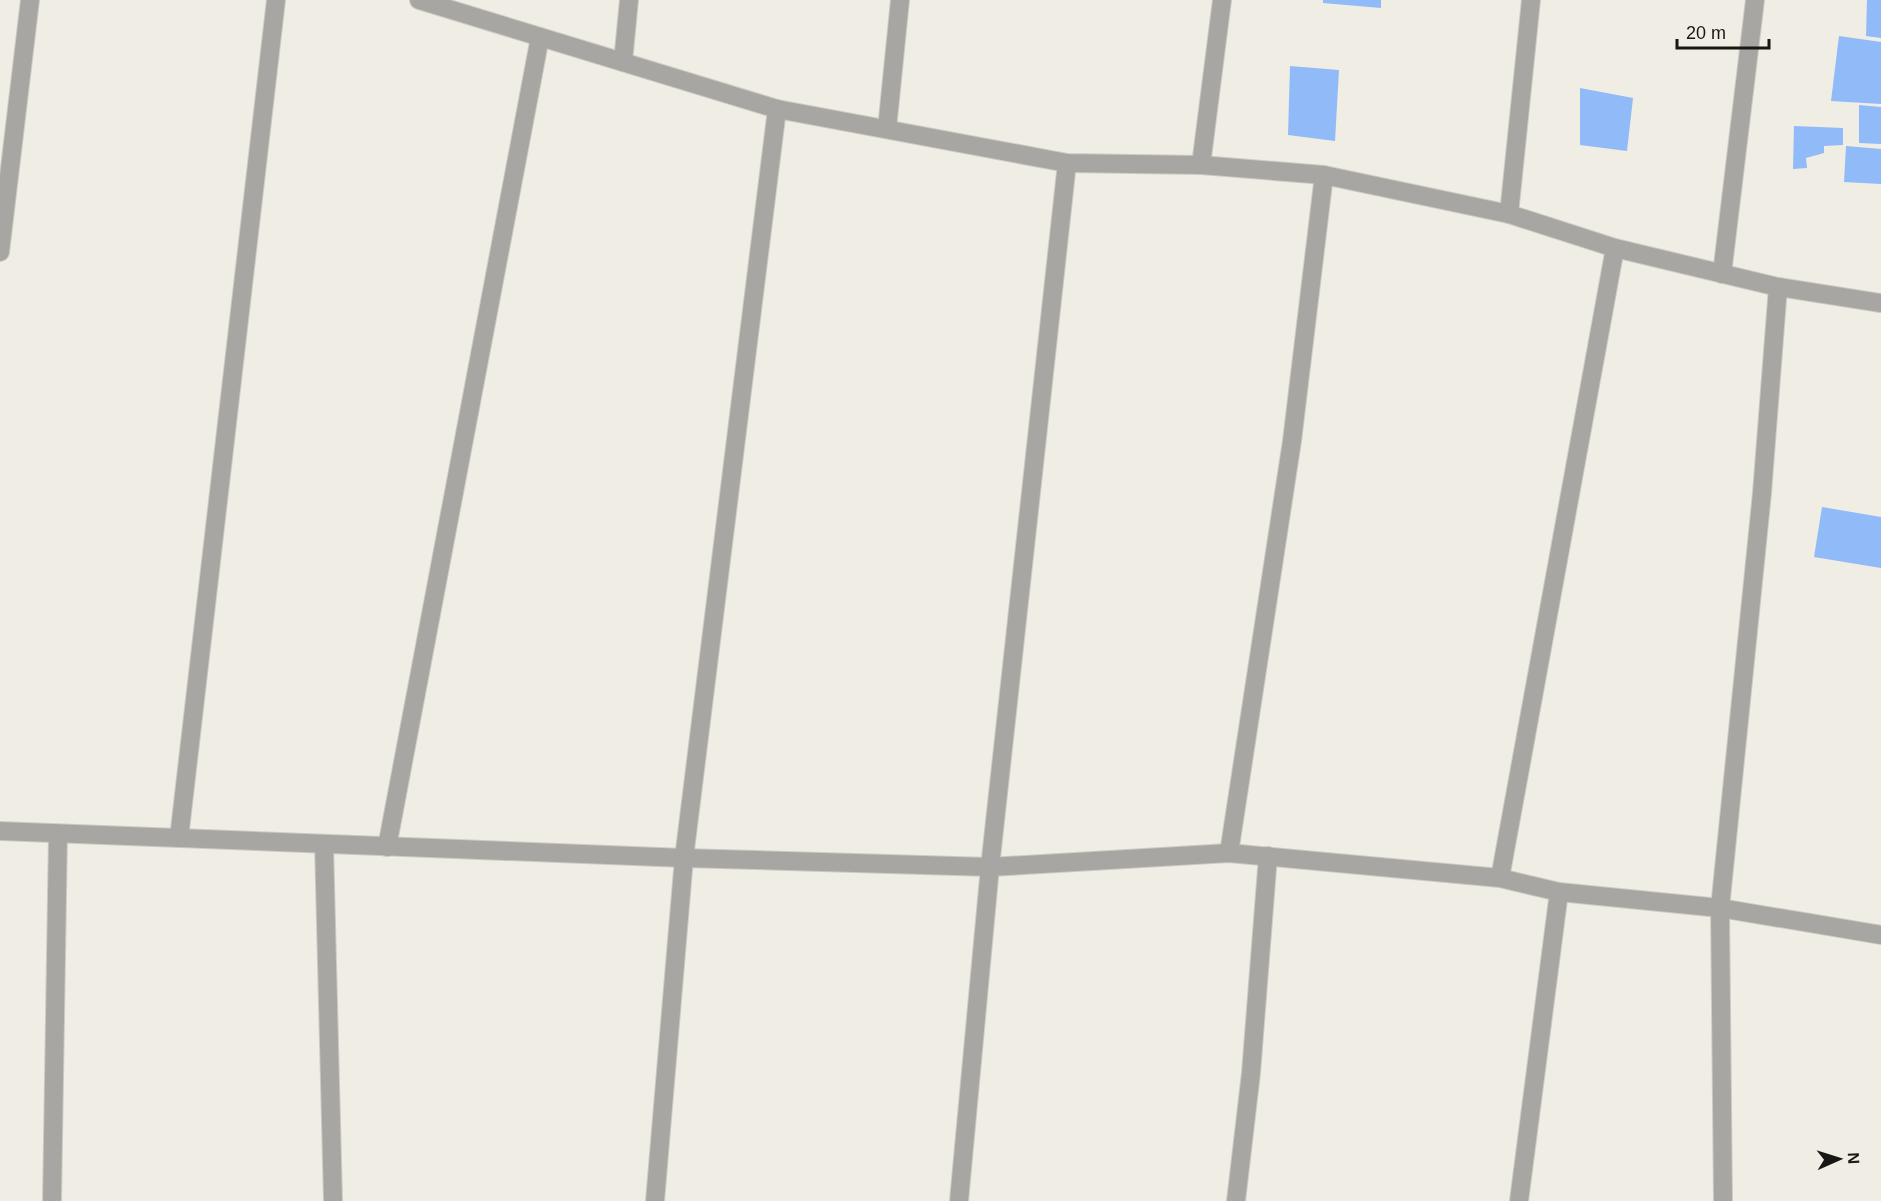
<svg xmlns="http://www.w3.org/2000/svg" width="1881" height="1201" font-family="Arial,sans-serif">
  <style>
    .building { fill: #91baf8 }
    .lines { fill: none; stroke-linecap: round; stroke-linejoin: round }
    .street-casing { stroke: #cdcbc3; stroke-width: 20 }
    .street { stroke: #a7a6a2; stroke-width: 18 }
  </style>
  <rect width="100%" height="100%" fill="#f0ede4"/>
  <g class="building">
    <path d="M1323 0H1381V8L1323 3Z"/>
    <path d="M1867 0H1881V38L1866 36Z"/>
    <path d="M1839 36 1881 42V104L1831 101Z"/>
    <path d="M1290 66 1339 70 1335 141 1288 135Z"/>
    <path d="M1580 88 1633 98 1627 151 1580 145Z"/>
    <path d="M1859 105 1881 107V144L1859 143Z"/>
    <path d="M1794 126 1843 128V145L1824 146V153L1806 158 1807 168 1793 169Z"/>
    <path d="M1846 146 1881 149V184L1844 182Z"/>
    <path d="M1822 507 1881 517V568L1814 557Z"/>
  </g>
  <g class="lines">
    <g class="street-casing">
      <g id="street">
        <path d="M419 0 777 109 1067 163 1201 165 1324 175 1509 214 1615 248 1778 287 1881 303"/>
        <path d="M623 62 629 0"/>
        <path d="M887 129 900 0"/>
        <path d="M1201 165 1222 0"/>
        <path d="M1509 214 1531 0"/>
        <path d="M0 252 30 0"/>
        <path d="M1722 274 1755 0"/>
        <path d="M0 831 684 858 990 867 1229 853 1500 878 1559 892 1720 908 1881 935"/>
        <path d="M179 838 276 0"/>
        <path d="M324 844 333 1201"/>
        <path d="M387 847 540 37"/>
        <path d="M1229 853 1292 441 1324 175"/>
        <path d="M1500 878 1615 248"/>
        <path d="M52 1201 58 834"/>
        <path d="M655 1201 684 858 777 109"/>
        <path d="M959 1201 990 867 1067 163"/>
        <path d="M1236 1201 1251 1073 1268 856"/>
        <path d="M1519 1201 1559 892"/>
        <path d="M1723 1201 1720 908 1762 493 1778 287"/>
      </g>
    </g>
    <use href="#street" class="street"/>
  </g>
  <g transform="translate(1839 1159) rotate(87)" stroke="#f0ede4" stroke-width="4.5" paint-order="stroke">
  <path d="M0-4.5L10 22L0 15L-10 22Z" fill="#181714"/>
  <text y="-9" font-size="16" font-weight="bold" text-anchor="middle" fill="#181714">N</text>
  </g>
  <path d="M1677 39v9h92v-9" fill="none" stroke="#181714" stroke-width="3"/>
  <text x="1686" y="39" font-size="18" fill="#181714" stroke="#f0ede4" stroke-width="4.5" paint-order="stroke">20 m</text>
</svg>
